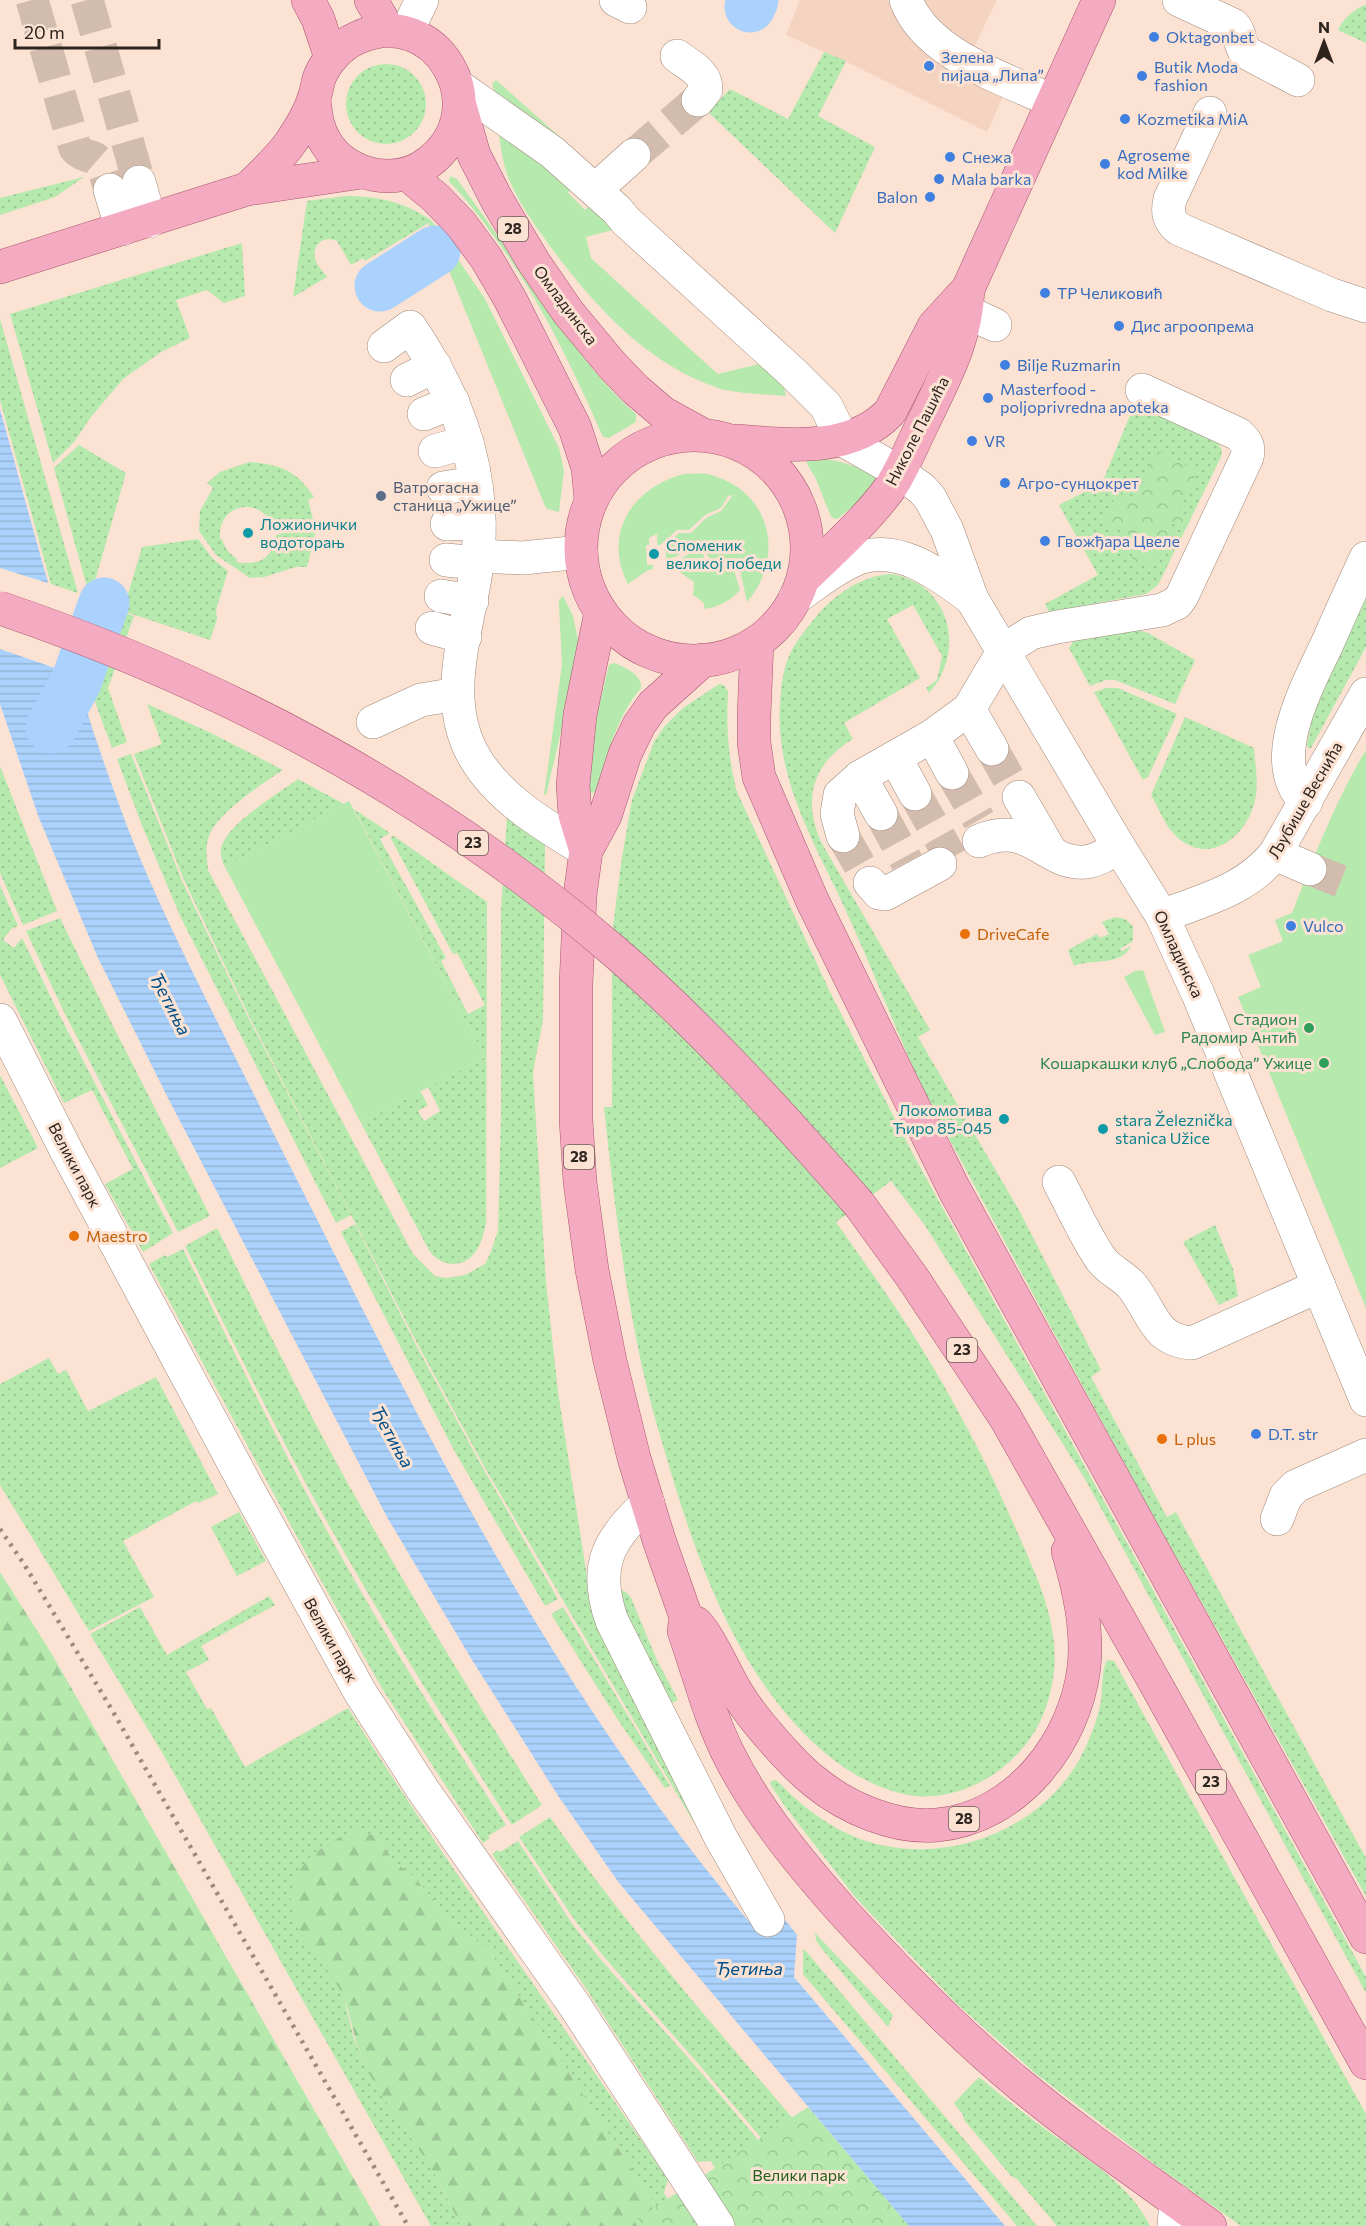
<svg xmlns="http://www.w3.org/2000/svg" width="1366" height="2226" font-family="Commissioner,sans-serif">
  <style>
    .built { fill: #f4d4c1 }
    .grass { fill: url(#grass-dots) }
    .forest { fill: url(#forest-firs) }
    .park { fill: url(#park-crowns) }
    .garden { fill: #b5e9ae }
    .water { fill: url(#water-rules) }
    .pier { fill: #fbe2d2 }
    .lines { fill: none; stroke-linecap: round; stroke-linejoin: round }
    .canal { stroke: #abd2fc; stroke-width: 51 }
    .minor-tunnel { stroke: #d2bcae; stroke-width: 33; stroke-dasharray: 33 16; stroke-linecap: butt }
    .minor-casing { stroke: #a0897b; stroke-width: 34 }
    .major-casing { stroke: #a9566d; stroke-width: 34 }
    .minor { stroke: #fff; stroke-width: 33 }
    .major { stroke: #f4aac1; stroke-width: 33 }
    .rail { stroke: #9c8a7f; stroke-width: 4.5; stroke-dasharray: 3 6; stroke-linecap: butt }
    .major-bridge-casing { stroke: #a9566d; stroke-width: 34; stroke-linecap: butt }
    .major-bridge { stroke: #f4aac1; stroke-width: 33 }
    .shop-dot { fill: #3f7fe0; stroke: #fbe2d2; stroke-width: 2 }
    .service-dot { fill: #5c6f8a; stroke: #fbe2d2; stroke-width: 2 }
    .culture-dot { fill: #0f9aa8; stroke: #fbe2d2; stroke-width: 2 }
    .food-dot { fill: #e8710a; stroke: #fbe2d2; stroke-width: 2 }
    .leisure-dot { fill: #2e9e5b; stroke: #fbe2d2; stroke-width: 2 }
    .labels { text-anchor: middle; stroke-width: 6; stroke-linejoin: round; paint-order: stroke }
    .shield { fill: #fbe2d2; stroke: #6b5d54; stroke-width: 1.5 }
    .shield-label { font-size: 15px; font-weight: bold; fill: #2d241e }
    .shop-label { font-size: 16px; fill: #366cbe; stroke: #fbe2d2; text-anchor: start }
    .street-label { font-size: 16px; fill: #2d241e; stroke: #fbe2d2 }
    .service-label { font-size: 16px; fill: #4e5e75; stroke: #fbe2d2; text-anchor: start }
    .culture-label { font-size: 16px; fill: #0d838f; stroke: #fbe2d2; text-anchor: start }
    .food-label { font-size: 16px; fill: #c56008; stroke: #fbe2d2; text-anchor: start }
    .leisure-label { font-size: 16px; fill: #27864d; stroke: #fbe2d2; text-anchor: end }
    .park-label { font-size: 16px; fill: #215f1a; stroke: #fbe2d2 }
    .water-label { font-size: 18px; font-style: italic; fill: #004f8b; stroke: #fbe2d2 }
  </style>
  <defs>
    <pattern id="grass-dots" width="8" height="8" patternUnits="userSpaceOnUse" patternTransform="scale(1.5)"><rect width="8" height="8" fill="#b5e9ae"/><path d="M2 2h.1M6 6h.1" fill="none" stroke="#9cc895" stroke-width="1.8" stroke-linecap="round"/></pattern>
    <pattern id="forest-firs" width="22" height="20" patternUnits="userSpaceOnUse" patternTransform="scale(1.5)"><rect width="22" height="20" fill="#b5e9ae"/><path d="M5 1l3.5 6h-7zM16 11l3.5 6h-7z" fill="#9cc895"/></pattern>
    <pattern id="park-crowns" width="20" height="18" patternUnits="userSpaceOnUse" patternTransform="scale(1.5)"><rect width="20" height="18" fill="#b5e9ae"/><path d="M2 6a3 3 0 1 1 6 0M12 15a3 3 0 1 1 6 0" fill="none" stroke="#9cc895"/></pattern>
    <pattern id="water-rules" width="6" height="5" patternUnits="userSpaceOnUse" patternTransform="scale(1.5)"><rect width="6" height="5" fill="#abd2fc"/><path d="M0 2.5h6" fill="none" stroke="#93b4d8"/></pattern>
  </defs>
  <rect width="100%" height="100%" fill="#fbe2d2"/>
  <path class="built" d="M800 0H997L972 51 1005 92 987 132 851 64 786 35Z"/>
  <g class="grass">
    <path d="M1366 5V43L1338 30C1342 20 1356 7 1366 5Z"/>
    <path d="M824 52 846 61 818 116 875 147 835 233 708 112 730 89 788 119Z"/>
    <circle cx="386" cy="104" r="40"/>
    <path d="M84 177 55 197 0 215V198Z"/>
    <path d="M346 196C379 196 405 202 432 221L365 261 363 258 351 265 337 241C323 235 310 246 316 261 318 267 324 272 327 277L293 297 307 201Z"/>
    <path d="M242 243 245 296 224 303 207 290 176 300 190 338 161 352 123 379 91 417 74 442 53 463 10 314Z"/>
    <path d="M0 319 78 593 51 584 0 400Z"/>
    <path d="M1136 401 1217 441 1222 450 1221 457 1158 585 1146 594 1049 612 1045 604 1098 575 1059 505 1102 483Z"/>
    <path d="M79 445 126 473 90 598 54 468Z"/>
    <path d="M249 462C281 465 295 469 314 497L308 500 313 519 275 529C262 495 217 502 220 539H222C225 549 229 553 237 559L236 562C259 566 273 559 276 535L315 524 316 531 307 567H296L264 577 250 578 216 555 199 531 200 511 213 488 207 483 220 472Z"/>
    <path d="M198 539 213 559 228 571 216 610 217 619 210 640 123 611 142 547Z"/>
    <path d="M891 574C950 583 967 651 929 693L926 688 937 680 942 656 913 605 887 619 920 678 844 723 853 739C813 763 802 798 821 842L930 1030 918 1037 1020 1212 1101 1370 1091 1377 1167 1517 1176 1512 1366 1858V1896L1140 1492 925 1094C900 1040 879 985 855 931 824 857 775 788 780 705 781 686 783 668 791 652 797 640 806 629 815 618 834 595 860 576 891 574Z"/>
    <path d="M1366 585V647L1311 748H1308L1307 745 1315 703Z"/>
    <path d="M115 609 134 616 108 688 127 742 112 748 94 699 90 681Z"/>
    <path d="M1138 630 1148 633 1195 660 1175 704 1115 680H1106L1090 686 1069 648 1074 640Z"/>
    <path d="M719 684 725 686 728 692C726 726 728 758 737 792L830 992 914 1156 1366 1977V1993L1085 1479 924 1224 891 1181 836 1222C863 1261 892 1300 917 1341 956 1403 990 1469 1019 1536 1033 1568 1049 1602 1053 1636 1058 1668 1051 1704 1035 1731 1008 1776 951 1807 899 1793 843 1778 798 1733 765 1686 723 1626 697 1557 675 1486 663 1445 650 1404 641 1362 623 1278 613 1192 604 1107H612V934L622 857 632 800 654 742 664 727 683 708Z"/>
    <path d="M1106 688H1118L1177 714 1148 777 1143 780 1094 692Z"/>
    <path d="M147 704 213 734 283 770C262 784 217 813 209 836 205 847 207 858 208 870L413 1254 435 1276 446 1278 465 1275 485 1264 490 1254 498 1231 501 1116V910L507 818 545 845 543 1020 533 1072 534 1090 546 1282 558 1392 588 1583 699 1820 693 1821 485 1468 418 1345 250 1018 184 880 134 754 162 744Z"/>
    <path d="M1185 717 1254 748C1255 763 1258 779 1256 794 1252 831 1213 868 1178 838 1166 828 1159 809 1151 795Z"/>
    <path d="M131 754 183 883 249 1019 351 1215 336 1223 181 918 141 823 117 759Z"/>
    <path d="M0 766 57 911 23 925 0 873Z"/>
    <path d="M298 779 344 804 225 867C222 861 220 855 221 849 226 824 278 794 298 779Z"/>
    <path d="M354 809 390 833 380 839 446 958 441 961 468 1014 485 1005 457 953 453 954 390 837 394 836 487 902 486 1223C484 1232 482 1243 476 1251 464 1269 442 1267 430 1252L361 1123 420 1091 428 1105 418 1111 424 1121 440 1111 428 1087 485 1057Z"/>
    <path d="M0 885 18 926 11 929 3 940 14 948 22 938 60 1016 173 1233 143 1252 105 1184 133 1169 92 1090 64 1103 0 975Z"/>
    <path d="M1115 917 1125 919 1133 926V941L1120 949 1122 951 1131 946C1121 967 1093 958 1074 966L1068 950 1097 934 1100 938 1109 934 1102 922Z"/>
    <path d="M60 918 112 1024 210 1216 178 1232 64 1012 26 931Z"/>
    <path d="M0 1075 38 1148 0 1168Z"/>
    <path d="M355 1224 417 1347 484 1470 558 1599 545 1606 455 1452 341 1232Z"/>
    <path d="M1215 1225 1233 1269 1238 1296 1219 1305 1183 1242Z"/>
    <path d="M217 1228C258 1310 297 1391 341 1471 404 1585 472 1695 542 1805L512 1825C449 1728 388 1630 331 1529 279 1437 233 1341 185 1246Z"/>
    <path d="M183 1249C230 1343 275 1437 326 1529 381 1630 443 1728 506 1825L488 1836 490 1838 483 1843 383 1690 315 1570 149 1264 165 1255 167 1257Z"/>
    <path d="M49 1358 58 1374 66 1370 88 1411 156 1377 218 1494 198 1503 196 1501 123 1541 154 1597 89 1631 0 1485V1384Z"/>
    <path d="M239 1512 266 1561 237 1576 211 1527Z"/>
    <path d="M619 1589 626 1592 631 1598 657 1660 678 1700 668 1705 615 1591Z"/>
    <path d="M269 1596 275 1605 201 1646 209 1660 186 1672 207 1709 211 1708 245 1767 348 1708C449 1869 562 2022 668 2180L664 2193 672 2206 669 2226 490 1952 446 1915 416 1879 392 1859 378 1837 329 1970 343 1995 354 2039 364 2064 434 2172 461 2226H431L163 1754 90 1634 140 1607 167 1655Z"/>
    <path d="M563 1607 670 1786 665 1788 618 1720 551 1614Z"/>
    <path d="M1107 1660 1114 1661 1366 2114V2226H1241L1157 2166 1035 2073 957 2004 856 1898 787 1809 770 1784 771 1781 776 1780C791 1795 807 1810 825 1821 908 1877 1030 1846 1079 1760 1089 1742 1097 1721 1101 1701 1103 1688 1101 1673 1107 1660Z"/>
    <path d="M550 1817C638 1942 739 2055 838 2171L810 2196 703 2069 605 1958 576 1922 519 1837Z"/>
    <path d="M518 1841 573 1925 602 1961 699 2070 831 2226 718 2174 711 2161 698 2162 587 1990 492 1854 498 1850 500 1852Z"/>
    <path d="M815 1933 893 2015 888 2027 821 1948 816 1940Z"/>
    <path d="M803 1950H805L1037 2226H1017L803 1974Z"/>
    <path d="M979 2077C1004 2098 1030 2118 1056 2137 1092 2163 1130 2185 1150 2226H1057L1017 2179 1011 2176 964 2120 963 2115 954 2103Z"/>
  </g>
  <g class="forest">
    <path d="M0 1572 50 1651 381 2226H0Z"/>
    <path d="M361 1831 378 1837 392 1859 416 1879 446 1915 490 1952 669 2226H461L460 2224C451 2207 443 2188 433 2171 411 2135 382 2102 364 2063 353 2041 352 2016 342 1994 327 1962 291 1935 291 1899 290 1864 331 1836 361 1831Z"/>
  </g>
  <g class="park">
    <path d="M1158 451 1198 471 1178 511 1191 518 1187 527 1174 521 1151 568 1132 559 1141 540 1103 522 1118 491 1135 499Z"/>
    <path d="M808 2107 909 2226H638L637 2219Z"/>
  </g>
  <g class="garden">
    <path d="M496 80 568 144 565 145 495 93 492 84Z"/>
    <path d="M499 134 573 187 568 193 585 210 591 204 613 230 586 237 591 258 700 358 718 374 759 364 784 386 786 396C766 394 737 394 718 388 646 364 593 304 549 245 535 225 518 202 509 179 503 165 501 149 499 134Z"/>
    <path d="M450 176 457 179C483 215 509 251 534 288 565 333 595 378 636 414V422L609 438 603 437C596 423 591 408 584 395 549 318 506 243 449 181Z"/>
    <path d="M432 221 485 299 559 448 564 471 559 512 547 509 545 506 434 234 428 224Z"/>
    <path d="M820 458C838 461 863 466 876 479L875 484 851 508 837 519 831 517 816 479 806 462 811 459Z"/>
    <path d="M684 474C692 474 700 473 707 474 770 488 787 556 747 602L740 570 731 560 710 559 704 548 699 544C684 548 683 557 666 559V551H664L667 545 679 533H691L706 518 721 511 733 495 728 496 721 508 705 515 689 530H677L660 545H657V534L649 538V545H646L647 565H653V569L648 570 628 584C602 533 633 487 684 474Z"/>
    <path d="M696 549 702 552 706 562C715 566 724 563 733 567L740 590C731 600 719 607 705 609L703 602 693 595 694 582 670 565V563L681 559Z"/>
    <path d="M563 596 573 616 578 640 576 668 546 795H544L562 665 559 605V600Z"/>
    <path d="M614 663C626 668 642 674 641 688 616 717 607 757 596 792L592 793 589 791 593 731 609 665Z"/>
    <path d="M1366 750V1308L1238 997 1261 987 1248 955 1283 941 1275 920 1292 913C1314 857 1335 801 1366 750Z"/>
    <path d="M349 801 485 1057 361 1123 225 867Z"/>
    <path d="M1143 970 1165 1032 1155 1035 1124 977 1135 971Z"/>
  </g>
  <path class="water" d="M0 409C39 550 75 690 127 826 157 903 195 977 232 1051 276 1138 319 1224 363 1310 474 1526 593 1738 751 1924L783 1917 797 1935 794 1977 1005 2226H909L619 1883 559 1797 472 1660 387 1517 169 1100 98 958 39 818 0 704Z"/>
  <path class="pier" d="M0 568 51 584 78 676 0 649Z"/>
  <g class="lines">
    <g class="canal">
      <path d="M750 7 753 0"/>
      <path d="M380 286 435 251"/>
      <path d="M51 728 76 682 104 603"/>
    </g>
    <g class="minor-tunnel">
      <path d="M32 0 75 148C80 154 85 155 92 157 105 163 106 178 110 190"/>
      <path d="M87 0 139 182"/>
      <path d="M634 155 698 100"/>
      <path d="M992 749 1019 797"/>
      <path d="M952 773 979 820"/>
      <path d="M915 794 951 858"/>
      <path d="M881 814 907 862"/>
      <path d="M843 836 870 883"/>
      <path d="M1310 869 1345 883"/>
    </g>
    <g class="minor-casing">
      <g id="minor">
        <path d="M616 0 630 7"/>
        <path d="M906 0C926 54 1003 78 1052 101"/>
        <path d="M1179 0 1233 25C1241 32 1239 44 1245 52L1298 80"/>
        <path d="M406 33 422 0"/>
        <path d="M677 56C689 65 707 73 706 90L698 100"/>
        <path d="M458 86 552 152 617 210 626 221 793 373 826 406 843 440 899 472 922 489 930 498 947 530 972 599 1119 847 1162 916 1198 994 1366 1400"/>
        <path d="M1210 113 1170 199C1167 212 1168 220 1179 229L1332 295 1366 306"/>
        <path d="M139 182 150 221"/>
        <path d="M110 190 122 229"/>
        <path d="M595 190 634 155"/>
        <path d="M967 312 995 325"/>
        <path d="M384 346 410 327C454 392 482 459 479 540 477 611 435 691 475 758 500 800 546 826 586 851"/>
        <path d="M407 380 435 366"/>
        <path d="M424 414 453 402"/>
        <path d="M435 451 467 442"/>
        <path d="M443 488 475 483"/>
        <path d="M447 524 479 523"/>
        <path d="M478 556 523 558 581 552"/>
        <path d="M446 560 478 563"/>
        <path d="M441 596 472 601"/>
        <path d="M795 598C814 585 833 569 854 560 897 541 940 575 972 599"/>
        <path d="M432 628 465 637"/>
        <path d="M969 709 992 749"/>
        <path d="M373 722 421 700 457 694"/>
        <path d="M932 736 952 773"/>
        <path d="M895 757 915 794"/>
        <path d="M860 777 881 814"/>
        <path d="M1019 797 1051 852"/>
        <path d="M1306 802C1264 762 1308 685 1328 642 1340 614 1353 586 1366 558"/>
        <path d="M843 836 837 814 840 795 860 777 932 736 969 709 1004 650 1031 633 1057 627 1162 610 1177 603 1182 596 1247 457C1250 446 1246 441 1238 434L1142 390"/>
        <path d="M979 841C1032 819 1044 865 1085 862 1097 861 1109 853 1119 847"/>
        <path d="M1275 854 1310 869"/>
        <path d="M870 883 879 893 885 894 940 864"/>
        <path d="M1162 916C1206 899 1244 891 1275 854L1366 694"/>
        <path d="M0 1020 67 1152 245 1484 360 1692 423 1790 575 2006 718 2226"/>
        <path d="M1059 1182C1072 1206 1086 1238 1101 1259 1109 1271 1123 1275 1132 1286 1153 1312 1153 1340 1192 1343L1319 1286"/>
        <path d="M648 1503C607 1539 593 1568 612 1621L721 1838 768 1920"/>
        <path d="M1277 1519 1286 1496 1296 1486 1366 1455"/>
        <path d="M1174 2226 1176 2201"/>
      </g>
    </g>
    <g class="major-casing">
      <g id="major">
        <path d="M308 0 318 19 331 58"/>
        <path d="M371 0 389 31"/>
        <path d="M460 106 474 155 497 200 533 261 568 312 612 365 635 389 663 413 703 435"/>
        <path d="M407 174 436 198 461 224 486 258 510 299 575 428 588 468 591 500"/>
        <path d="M247 189C263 174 279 159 291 142 299 130 310 112 314 98 317 91 317 83 320 76 327 60 341 45 357 38 435 2 499 108 429 162 398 187 347 177 326 143 317 129 316 115 314 100"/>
        <path d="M0 267 247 189 362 172"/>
        <circle cx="694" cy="548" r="113"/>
        <path d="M736 441C788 445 851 453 890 412L934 326 968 289 1099 0"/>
        <path d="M803 579C831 552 870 517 892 485 904 466 913 443 923 423 945 376 966 341 968 289"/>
        <path d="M757 642 754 716V743L759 777 812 900 954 1189 1366 1937"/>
        <path d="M703 660 653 705 639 725 625 754 605 816 586 851 580 895 576 984V1120L580 1182 592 1270 610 1361 634 1458 659 1540 686 1617 684 1631C699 1674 710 1719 731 1759 759 1814 805 1869 846 1915 900 1974 956 2032 1018 2083 1079 2134 1146 2179 1210 2226"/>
        <path d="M586 851 575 815 573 785 580 715 601 612"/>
        <path d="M859 1204 912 1277 1005 1417 1158 1688 1366 2063"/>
        <path d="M696 1623C708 1634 727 1677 737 1693 752 1718 792 1764 815 1782 847 1808 895 1829 937 1825 1016 1818 1075 1743 1084 1667 1088 1628 1079 1589 1068 1551"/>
      </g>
    </g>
    <use href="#minor" class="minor"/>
    <use href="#major" class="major"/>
    <path class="rail" d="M0 1529 24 1564 112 1710 408 2226"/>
    <g class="major-bridge-casing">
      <path id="major-bridge" d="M0 608C224 684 435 797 615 952 704 1029 782 1116 859 1204"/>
    </g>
    <use href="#major-bridge" class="major-bridge"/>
  </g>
  <g class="shop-dot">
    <circle cx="1154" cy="37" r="6"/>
    <circle cx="929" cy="66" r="6"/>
    <circle cx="1142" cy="76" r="6"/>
    <circle cx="1125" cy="119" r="6"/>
    <circle cx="950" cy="157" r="6"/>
    <circle cx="1105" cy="164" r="6"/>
    <circle cx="939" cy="179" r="6"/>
    <circle cx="930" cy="197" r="6"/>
    <circle cx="1045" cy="293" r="6"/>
    <circle cx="1119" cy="326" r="6"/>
    <circle cx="1005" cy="365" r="6"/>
    <circle cx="988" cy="398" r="6"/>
    <circle cx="972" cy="441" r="6"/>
    <circle cx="1005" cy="483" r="6"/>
    <circle cx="1045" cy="541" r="6"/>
    <circle cx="1291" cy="926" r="6"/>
    <circle cx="1256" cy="1434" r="6"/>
  </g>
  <circle class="service-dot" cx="381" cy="496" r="6"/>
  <g class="culture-dot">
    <circle cx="248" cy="533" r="6"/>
    <circle cx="654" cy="554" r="6"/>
    <circle cx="1004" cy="1119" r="6"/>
    <circle cx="1103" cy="1129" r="6"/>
  </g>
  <g class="food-dot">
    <circle cx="965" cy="934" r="6"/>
    <circle cx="74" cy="1236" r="6"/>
    <circle cx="1162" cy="1439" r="6"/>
  </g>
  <g class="leisure-dot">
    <circle cx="1309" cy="1028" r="6"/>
    <circle cx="1324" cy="1063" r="6"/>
  </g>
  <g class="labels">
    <g class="shield">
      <rect x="498" y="217" width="30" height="24" rx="4.5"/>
      <rect x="458" y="831" width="30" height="24" rx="4.5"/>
      <rect x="564" y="1145" width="30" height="24" rx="4.5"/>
      <rect x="947" y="1338" width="30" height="24" rx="4.5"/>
      <rect x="1196" y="1770" width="30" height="24" rx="4.5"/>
      <rect x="949" y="1807" width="30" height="24" rx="4.5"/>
    </g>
    <g class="shield-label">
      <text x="513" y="234">28</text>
      <text x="473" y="848">23</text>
      <text x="579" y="1162">28</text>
      <text x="962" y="1355">23</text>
      <text x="1211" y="1787">23</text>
      <text x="964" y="1824">28</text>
    </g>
    <g class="shop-label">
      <text x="1166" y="43">Oktagonbet</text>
      <text x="941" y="63">Зелена<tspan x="941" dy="18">пијаца „Липа”</tspan></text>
      <text x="1154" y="73">Butik Moda<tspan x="1154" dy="18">fashion</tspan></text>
      <text x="1137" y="125">Kozmetika MiA</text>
      <text x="1117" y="161">Agroseme<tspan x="1117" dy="18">kod Milke</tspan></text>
      <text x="962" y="163">Снежа</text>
      <text x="951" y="185">Mala barka</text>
      <text x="918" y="203" text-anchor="end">Balon</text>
      <text x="1057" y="299">ТР Челиковић</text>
      <text x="1131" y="332">Дис агроопрема</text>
      <text x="1017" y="371">Bilje Ruzmarin</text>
      <text x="1000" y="395">Masterfood -<tspan x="1000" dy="18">poljoprivredna apoteka</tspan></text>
      <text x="984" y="447">VR</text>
      <text x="1017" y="489">Агро-сунцокрет</text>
      <text x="1057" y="547">Гвожђара Цвеле</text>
      <text x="1303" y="932">Vulco</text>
      <text x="1268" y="1440">D.T. str</text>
    </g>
    <g class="street-label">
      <text transform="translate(566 305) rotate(53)" y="6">Омладинска</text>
      <text transform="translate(917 431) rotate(-63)" y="6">Николе Пашића</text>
      <text transform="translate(1305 800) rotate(-60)" y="6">Љубише Веснића</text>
      <text transform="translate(1179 954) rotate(65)" y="6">Омладинска</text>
      <text transform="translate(75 1165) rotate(62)" y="6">Велики парк</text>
      <text transform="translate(331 1640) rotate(61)" y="6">Велики парк</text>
    </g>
    <g class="service-label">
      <text x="393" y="493">Ватрогасна<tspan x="393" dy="18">станица „Ужице”</tspan></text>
    </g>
    <g class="culture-label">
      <text x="260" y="530">Ложионички<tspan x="260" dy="18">водоторањ</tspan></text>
      <text x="666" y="551">Споменик<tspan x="666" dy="18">великој победи</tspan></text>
      <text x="992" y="1116" text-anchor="end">Локомотива<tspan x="992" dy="18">Ћиро 85-045</tspan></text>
      <text x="1115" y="1126">stara Železnička<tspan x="1115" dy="18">stanica Užice</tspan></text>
    </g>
    <g class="food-label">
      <text x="977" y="940">DriveCafe</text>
      <text x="86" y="1242">Maestro</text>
      <text x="1174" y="1445">L plus</text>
    </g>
    <g class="leisure-label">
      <text x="1297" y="1025">Стадион<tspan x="1297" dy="18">Радомир Антић</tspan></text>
      <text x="1312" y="1069">Кошаркашки клуб „Слобода” Ужице</text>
    </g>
    <g class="park-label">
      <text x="799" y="2181">Велики парк</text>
    </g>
    <g class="water-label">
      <text transform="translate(170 1004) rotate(63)" y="6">Ђетиња</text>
      <text transform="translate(392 1437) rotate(61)" y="6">Ђетиња</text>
      <text x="749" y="1975">Ђетиња</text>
    </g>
  </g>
  <g transform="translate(1324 42)" stroke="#fbe2d2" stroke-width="4.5" paint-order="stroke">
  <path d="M0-4.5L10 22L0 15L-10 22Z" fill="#2d241e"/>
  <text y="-9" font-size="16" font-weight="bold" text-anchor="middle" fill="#2d241e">N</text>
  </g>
  <path d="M15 39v9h144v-9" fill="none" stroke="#2d241e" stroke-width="3"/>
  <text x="24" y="39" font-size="18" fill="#2d241e" stroke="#fbe2d2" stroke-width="4.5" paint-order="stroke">20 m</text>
</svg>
